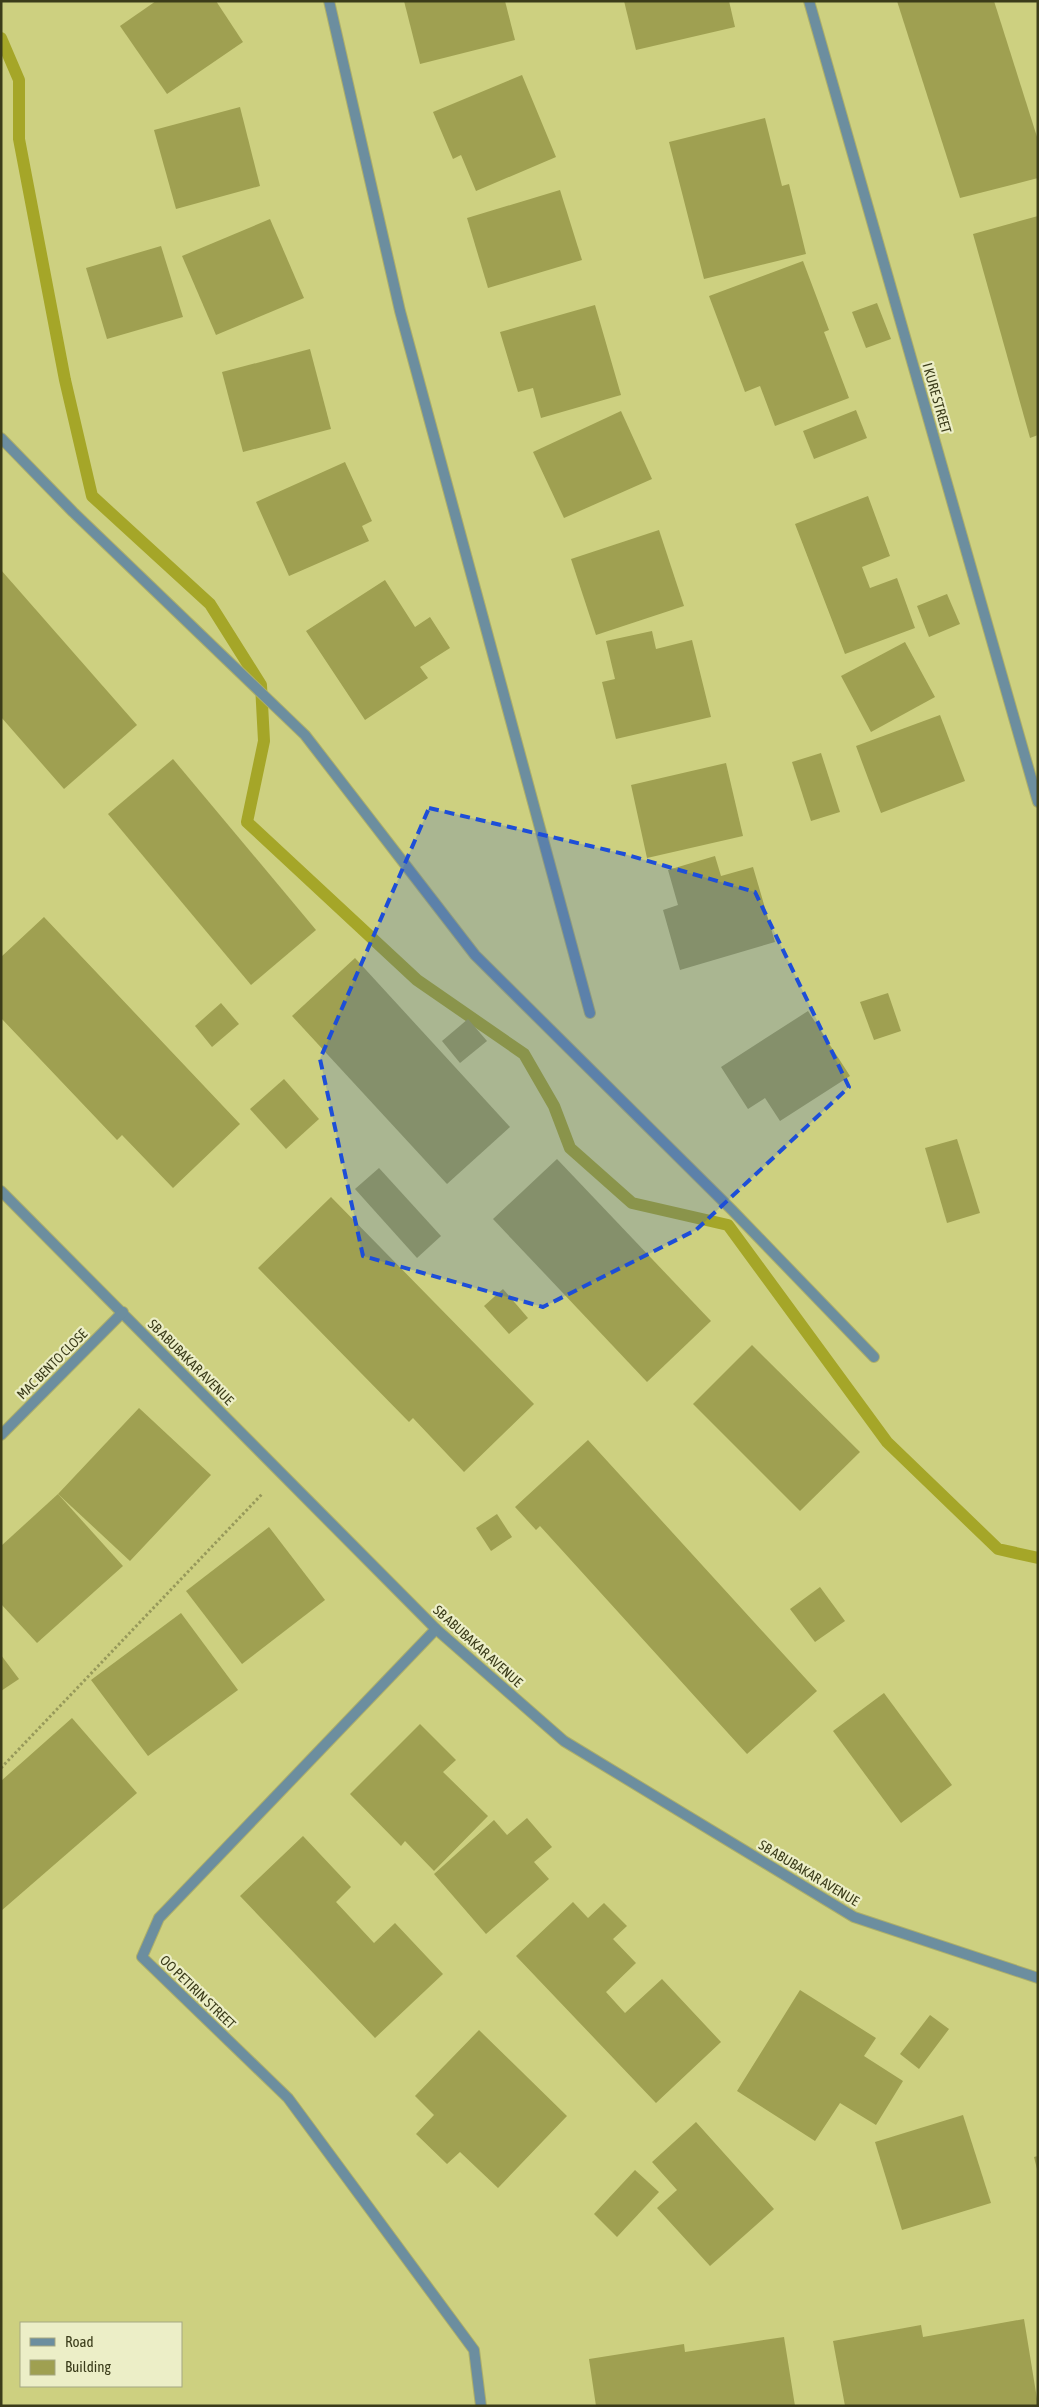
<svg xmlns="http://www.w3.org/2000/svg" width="1039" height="2407" font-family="'Asap Condensed',sans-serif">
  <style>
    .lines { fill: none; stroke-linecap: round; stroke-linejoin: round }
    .stream { stroke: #a5a628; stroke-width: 12 }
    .building { fill: #9fa051 }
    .minor-casing { stroke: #adaf6a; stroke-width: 12 }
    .path { stroke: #97995a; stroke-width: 3; stroke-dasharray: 2.5 2.5; stroke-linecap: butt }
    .minor { stroke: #6c8e9f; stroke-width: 10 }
    .marked { fill: #1d4ed8; fill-opacity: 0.2; stroke: #1d4ed8; stroke-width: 4; stroke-dasharray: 10 6; stroke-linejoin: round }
    .labels { text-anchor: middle; stroke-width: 4.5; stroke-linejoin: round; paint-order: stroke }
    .street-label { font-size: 14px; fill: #3b3c1a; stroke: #eceec7 }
  </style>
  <rect width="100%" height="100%" fill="#cdd080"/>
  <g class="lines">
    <path class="stream" d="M1 38 19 80V139L65 380 92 496 210 604 261 685 264 741 247 822 417 980 524 1054 554 1106 570 1148 632 1203 728 1225 887 1442 998 1549 1038 1558"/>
  </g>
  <g class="building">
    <path d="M156 1H216L243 42 167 94 120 26Z"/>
    <path d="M404 1H505L515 40 420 64Z"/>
    <path d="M624 1H729L735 27 636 50Z"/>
    <path d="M897 1H994L1038 140V178L960 198Z"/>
    <path d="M522 75 556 157 476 191 461 155 453 159 433 112Z"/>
    <path d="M240 107 260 186 176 209 154 130Z"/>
    <path d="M765 118 782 186 789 184 806 254 704 279 669 142Z"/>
    <path d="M560 190 582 260 488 288 467 218Z"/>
    <path d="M1038 216V435L1030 438 973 234Z"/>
    <path d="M270 219 304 298 216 335 182 256Z"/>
    <path d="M161 246 183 317 107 339 86 268Z"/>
    <path d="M803 261 829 330 824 332 849 398 775 426 760 386 745 392 709 296Z"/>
    <path d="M877 303 891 339 866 348 852 312Z"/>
    <path d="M595 305 621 395 541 418 533 388 518 392 500 332Z"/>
    <path d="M310 349 331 429 243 452 222 372Z"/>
    <path d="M856 410 867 438 814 459 803 431Z"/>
    <path d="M621 411 652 479 564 518 533 452Z"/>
    <path d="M345 462 372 521 362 526 369 541 289 576 256 502Z"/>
    <path d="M868 496 890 556 862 567 870 588 897 578 915 628 845 654 795 524Z"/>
    <path d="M659 530 684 606 596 635 571 559Z"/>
    <path d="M1 570 137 725 64 789 1 717Z"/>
    <path d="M385 580 415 627 430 617 450 648 420 667 428 678 365 720 306 631Z"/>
    <path d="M947 594 960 624 929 637 917 606Z"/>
    <path d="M652 631 656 649 692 640 711 717 616 739 602 682 615 679 606 641Z"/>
    <path d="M905 642 935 697 871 732 841 676Z"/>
    <path d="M940 715 965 781 881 813 856 746Z"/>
    <path d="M821 753 840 812 811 821 792 762Z"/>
    <path d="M173 759 316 930 251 985 108 814Z"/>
    <path d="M726 763 743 836 647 858 631 785Z"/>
    <path d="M715 856 721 876 753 867 775 942 680 970 663 910 678 905 668 870Z"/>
    <path d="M44 917 240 1124 173 1188 122 1135 117 1140 1 1018V957Z"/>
    <path d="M355 958 510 1127 447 1184 292 1016Z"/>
    <path d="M888 993 901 1031 874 1040 860 1002Z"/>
    <path d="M221 1003 239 1024 212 1047 195 1026Z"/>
    <path d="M808 1011 850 1076 780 1121 765 1098 748 1109 721 1067Z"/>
    <path d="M468 1019 487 1041 460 1063 442 1041Z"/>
    <path d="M284 1079 319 1119 286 1149 250 1109Z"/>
    <path d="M957 1139 980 1213 947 1223 925 1148Z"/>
    <path d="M557 1159 711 1321 647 1382 493 1219Z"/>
    <path d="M379 1168 441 1236 417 1258 355 1189Z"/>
    <path d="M331 1197 534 1404 464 1472 413 1418 409 1422 258 1268Z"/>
    <path d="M503 1289 528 1318 509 1334 484 1306Z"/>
    <path d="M752 1345 860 1452 800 1511 693 1404Z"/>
    <path d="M139 1408 211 1475 130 1561 58 1494Z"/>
    <path d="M588 1440 817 1691 747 1754 540 1526 536 1530 515 1507Z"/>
    <path d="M58 1494 123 1566 37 1643 1 1604V1546Z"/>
    <path d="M497 1514 512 1537 491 1551 476 1528Z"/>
    <path d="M269 1527 325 1600 242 1664 186 1591Z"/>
    <path d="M820 1587 845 1621 815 1642 790 1609Z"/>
    <path d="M181 1613 238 1690 148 1756 91 1680Z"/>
    <path d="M1 1655 19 1679 1 1691Z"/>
    <path d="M884 1693 952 1785 901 1823 833 1731Z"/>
    <path d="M72 1718 137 1793 1 1911V1781Z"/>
    <path d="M420 1724 456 1760 443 1772 488 1816 434 1871 405 1841 401 1846 350 1794Z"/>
    <path d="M527 1818 552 1847 534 1862 549 1879 486 1934 434 1874 494 1820 507 1835Z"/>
    <path d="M303 1836 351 1887 336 1902 374 1943 395 1923 443 1974 375 2038 240 1896Z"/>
    <path d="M573 1902 588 1918 604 1903 627 1926 613 1939 636 1963 606 1992 625 2013 662 1979 721 2042 656 2103 516 1956Z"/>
    <path d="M800 1990 876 2038 864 2056 903 2081 876 2125 840 2103 815 2141 737 2091Z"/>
    <path d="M930 2015 949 2029 919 2069 900 2054Z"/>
    <path d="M479 2030 567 2116 498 2188 460 2152 447 2164 416 2134 434 2115 415 2096Z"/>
    <path d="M963 2115 991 2203 902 2230 875 2142Z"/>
    <path d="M696 2122 774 2209 710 2266 657 2208 677 2190 652 2162Z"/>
    <path d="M1038 2156V2169H1037L1034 2157Z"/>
    <path d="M635 2170 659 2192 617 2237 594 2214Z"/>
    <path d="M1024 2319 1038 2405 845 2406 833 2341 921 2325 923 2337Z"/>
    <path d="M784 2337 795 2406H596L589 2359 684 2344 685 2352Z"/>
  </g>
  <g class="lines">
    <g class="minor-casing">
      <g id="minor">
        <path d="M329 1 400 311 590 1013"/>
        <path d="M809 1 1038 802"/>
        <path d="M1 438 73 512 305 735 475 955 732 1210 874 1357"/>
        <path d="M1 1191 436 1629 564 1741 854 1917 1038 1978"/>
        <path d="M1 1435 123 1312"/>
        <path d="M436 1629 159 1918 142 1957 288 2098 474 2350 481 2406"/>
      </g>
    </g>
    <path class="path" d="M1 1768 263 1493"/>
    <use href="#minor" class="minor"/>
  </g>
  <path class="marked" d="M429 808 624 854 755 892 849 1087 696 1230 543 1307 363 1256 320 1059Z"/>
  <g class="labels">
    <g class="street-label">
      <text transform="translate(937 398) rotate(74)" y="5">I KURE STREET</text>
      <text transform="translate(191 1362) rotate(45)" y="5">SB ABUBAKAR AVENUE</text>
      <text transform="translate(52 1364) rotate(-45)" y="5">MAC BENTO CLOSE</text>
      <text transform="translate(478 1646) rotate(42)" y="5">SB ABUBAKAR AVENUE</text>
      <text transform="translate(809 1873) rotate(31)" y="5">SB ABUBAKAR AVENUE</text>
      <text transform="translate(198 1992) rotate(44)" y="5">OO PETIRIN STREET</text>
    </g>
  </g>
  <rect width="1039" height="2407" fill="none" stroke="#3b3c1a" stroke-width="5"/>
  <rect x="20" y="2322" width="162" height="65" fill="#eceec7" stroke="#a5a782"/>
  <rect x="30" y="2338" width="25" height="8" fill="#6c8e9f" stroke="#a5a782"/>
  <text x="65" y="2347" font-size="15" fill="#3b3c1a">Road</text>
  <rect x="30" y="2360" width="25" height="15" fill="#9fa051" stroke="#a5a782"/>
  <text x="65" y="2372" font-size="15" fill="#3b3c1a">Building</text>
</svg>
